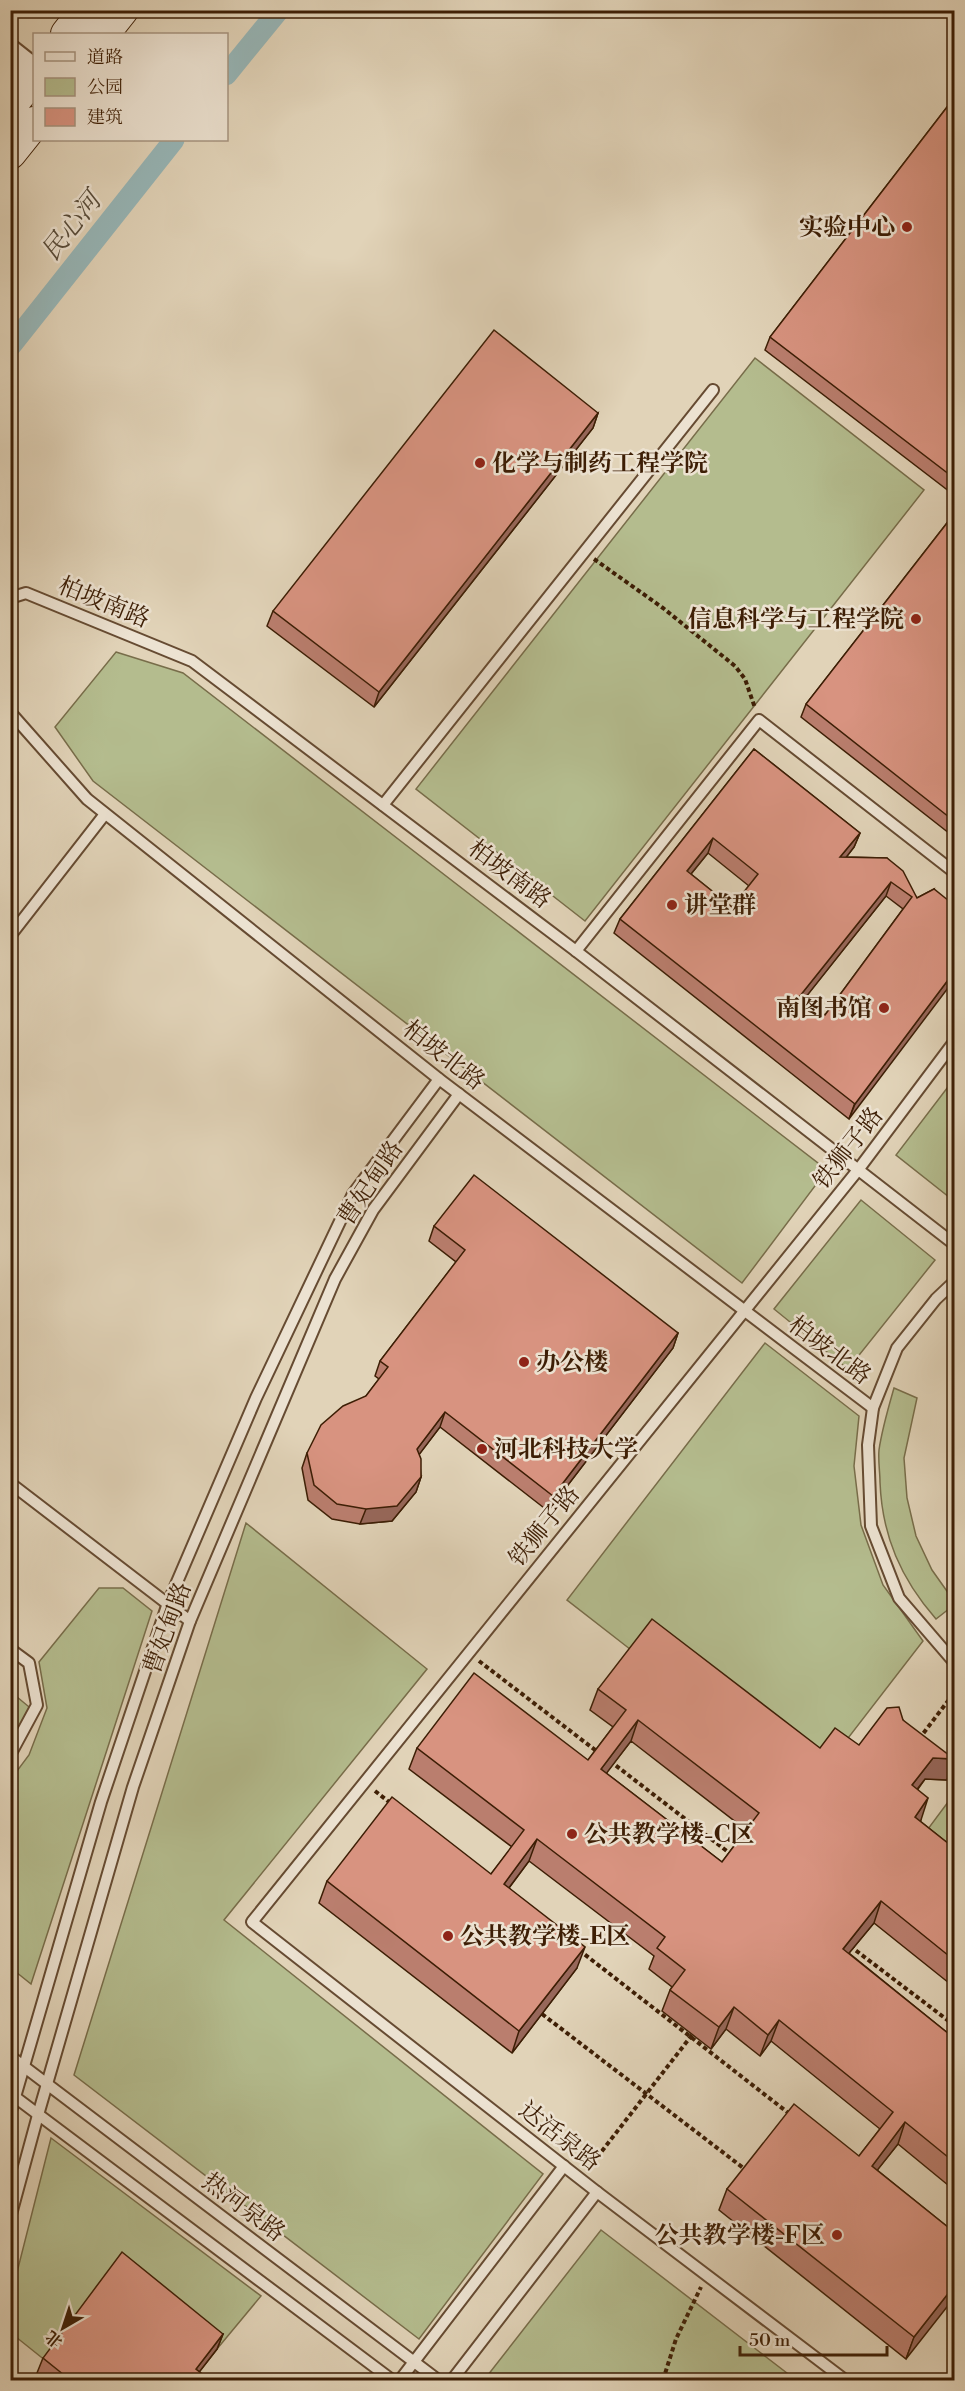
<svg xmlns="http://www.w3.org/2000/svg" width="965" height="2391" font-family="'Libre Bodoni','Noto Serif SC',serif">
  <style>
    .green { fill: #b4bc8e; stroke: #786d4a; stroke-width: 1.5 }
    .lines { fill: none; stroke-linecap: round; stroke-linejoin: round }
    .canal { stroke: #97b6b7; stroke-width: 21 }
    .service-casing { stroke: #664b32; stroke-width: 14 }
    .minor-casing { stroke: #664b32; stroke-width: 26 }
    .secondary-casing { stroke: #3d1e05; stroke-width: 34 }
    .path { stroke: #3d1e05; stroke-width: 4; stroke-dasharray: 4.5 3; stroke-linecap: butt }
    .service { stroke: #ece2d1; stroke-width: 10 }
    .minor { stroke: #ece2d1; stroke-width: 22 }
    .secondary { stroke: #ece2d1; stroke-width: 32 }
    .wall { fill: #ba7e6e; stroke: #3d1e05; stroke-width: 1.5; fill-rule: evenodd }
    .shaded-wall { fill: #97675a; stroke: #3d1e05; stroke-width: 1.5 }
    .building { fill: #d89380; stroke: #3d1e05; stroke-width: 1.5; fill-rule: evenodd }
    .poi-dot { fill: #8f2418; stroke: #ece2d1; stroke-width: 2 }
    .labels { text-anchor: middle; stroke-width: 5; stroke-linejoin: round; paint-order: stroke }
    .poi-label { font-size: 24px; font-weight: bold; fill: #3d1e05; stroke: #ece2d1; text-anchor: start }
    .street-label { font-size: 24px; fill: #3d1e05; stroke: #ece2d1 }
    .water-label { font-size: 26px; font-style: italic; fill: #584c3a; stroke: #ece2d1 }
  </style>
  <rect width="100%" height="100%" fill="#e1d3b8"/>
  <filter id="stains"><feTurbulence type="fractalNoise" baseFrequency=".00333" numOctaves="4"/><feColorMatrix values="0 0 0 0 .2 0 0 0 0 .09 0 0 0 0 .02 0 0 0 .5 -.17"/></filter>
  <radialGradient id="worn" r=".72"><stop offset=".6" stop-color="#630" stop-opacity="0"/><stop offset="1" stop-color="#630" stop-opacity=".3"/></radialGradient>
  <g class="green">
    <path d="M755 358 924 490 585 921 416 789Z"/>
    <path d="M116 652 183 673 827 1170 742 1283 93 781 55 727Z"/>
    <path d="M954 1079V1201L896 1155Z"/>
    <path d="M861 1200 935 1260 848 1369 774 1309Z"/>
    <path d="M765 1343 859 1416 854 1466 861 1525 883 1585 923 1641 835 1755 812 1770 635 1653 567 1600Z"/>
    <path d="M894 1388 917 1398 904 1458 907 1498 916 1536 932 1570 954 1601V1605L936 1619C901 1579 882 1536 880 1482 880 1472 878 1461 879 1450 882 1429 888 1409 894 1388Z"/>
    <path d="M246 1523 427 1669 224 1920 543 2174 419 2339 74 2075Z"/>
    <path d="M99 1588H123L152 1611 31 1984 11 1968V1779L29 1755 47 1708 39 1662Z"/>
    <path d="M11 1692 34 1711 11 1741Z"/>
    <path d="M954 1794V1876L916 1845Z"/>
    <path d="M51 2138 261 2296 217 2349 117 2268 46 2361 11 2333V2296Z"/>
    <path d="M601 2230 796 2380H484Z"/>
  </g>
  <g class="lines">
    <g class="canal">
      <path d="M226 75 279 10"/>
      <path d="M10 347 174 140"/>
    </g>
    <g class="service-casing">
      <g id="service">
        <path d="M10 598 26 593 192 661 576 951 954 1244"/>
        <path d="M10 712 87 799 439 1079 873 1408"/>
        <path d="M383 805 713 390"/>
        <path d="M10 936 105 814"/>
        <path d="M576 951 759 720 954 872"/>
        <path d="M954 1282 936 1299 897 1348 873 1408 868 1445 871 1526 899 1598 954 1662"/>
        <path d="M10 1483 190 1621"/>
        <path d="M10 1649 29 1663 37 1705 10 1755"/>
        <path d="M10 2056 438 2380"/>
        <path d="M11 2094 392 2380"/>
        <path d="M10 2114 101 1802 168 1603 256 1398 353 1194 439 1079"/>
        <path d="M10 2218 38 2115 133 1787 190 1621 335 1279 373 1210 459 1094"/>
        <path d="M400 2380 564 2166"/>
        <path d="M452 2380 597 2192"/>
        <path d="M845 2380 597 2192 252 1922 858 1170 954 1042"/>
      </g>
    </g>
    <g class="minor-casing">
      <path id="minor" d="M10 51 34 70"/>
    </g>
    <g class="secondary-casing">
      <g id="secondary">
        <path d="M67 34 86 10"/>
        <path d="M103 34 122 10"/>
        <path d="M10 106 34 76"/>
        <path d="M10 153 34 123"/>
      </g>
    </g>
    <g class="path">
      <path d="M594 559 663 608 735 666 745 679 755 708"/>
      <path d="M479 1661 599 1753"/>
      <path d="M919 1739 954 1693"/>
      <path d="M610 1761 732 1855"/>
      <path d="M375 1791 393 1805"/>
      <path d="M850 1946 954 2025"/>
      <path d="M579 1950 791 2115"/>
      <path d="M542 2014 746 2170"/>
      <path d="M588 2169 692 2035"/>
      <path d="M663 2380 676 2339 701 2287"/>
    </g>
    <use href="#service" class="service"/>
    <use href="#minor" class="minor"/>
    <use href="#secondary" class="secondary"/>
  </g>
  <g class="wall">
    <path d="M954 98V495L765 350 770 337Z"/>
    <path d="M598 413 593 428 374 707 267 626 273 611Z"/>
    <path d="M954 514V837L801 717 806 704Z"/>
    <path d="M754 749 860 833 854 847 846 857 887 858 917 898 934 889 849 1119 614 933 620 919ZM708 853 749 886 732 907 691 874ZM886 896 903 909 825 1015 803 1000Z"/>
    <path d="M434 1226 678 1333 673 1348 548 1511 440 1427 419 1454 421 1477 416 1492 392 1521 360 1524 332 1519 308 1500 302 1468 307 1453 366 1396 379 1379 375 1376 380 1361 456 1262 429 1241Z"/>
    <path d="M598 1689 820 1748 859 1745 903 1720 947 1780 925 1779 918 1789 921 1820 920 1821 954 1848V1987L874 1923 849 1953 949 2034 954 2027V2190L898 2144 877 2170 954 2232 906 2359 719 2210 727 2189 859 2156 880 2129 771 2041 760 2056 726 2029 711 2049 662 2011 670 1990 672 1987 649 1969 654 1956 529 1861 509 1888 577 1968 512 2053 319 1903 327 1881 491 1874 512 1847 409 1769 417 1748 588 1760 613 1727 590 1710ZM631 1741 746 1830 722 1862 606 1773Z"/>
    <path d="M223 2334 217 2349 199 2372 210 2380H47L37 2373 43 2358Z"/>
  </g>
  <g class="shaded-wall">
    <path d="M598 413 593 428 374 707 379 692Z"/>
    <path d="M860 833 854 847 835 872 840 857Z"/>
    <path d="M713 838 708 853 682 885 687 871Z"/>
    <path d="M891 882 886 896 794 1012 799 997Z"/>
    <path d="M954 972V980L849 1119 855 1104Z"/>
    <path d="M678 1333 673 1348 548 1511 553 1496Z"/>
    <path d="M445 1412 440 1427 412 1464 417 1449Z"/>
    <path d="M421 1477 416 1492 392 1521 360 1524 366 1509Z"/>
    <path d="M638 1720 631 1741 593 1791 601 1769Z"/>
    <path d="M933 1758 954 1759 947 1780 925 1779 904 1806 912 1785Z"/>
    <path d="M928 1798 921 1820 907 1838 915 1817Z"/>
    <path d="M537 1839 529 1861 496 1905 504 1884Z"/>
    <path d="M881 1901 874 1923 835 1970 843 1949Z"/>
    <path d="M585 1947 577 1968 512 2053 519 2031Z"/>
    <path d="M734 2007 726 2029 711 2049 719 2027Z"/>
    <path d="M779 2020 771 2041 760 2056 768 2035Z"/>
    <path d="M905 2122 898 2144 864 2187 872 2166Z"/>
    <path d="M954 2286V2298L906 2359 914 2337Z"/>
    <path d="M223 2334 217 2349 193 2380 196 2369Z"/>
  </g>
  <g class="building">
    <path d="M954 98V478L770 337Z"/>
    <path d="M494 330 598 413 379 692 273 611Z"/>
    <path d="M954 514V821L806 704Z"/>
    <path d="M754 749 860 833 840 857 887 858 903 871 917 898 934 889 954 905V972L855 1104 620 919ZM713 838 758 874 732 907 687 871ZM891 882 912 897 825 1015 799 997Z"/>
    <path d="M474 1175 678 1333 553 1496 445 1412 417 1449 421 1459V1477L397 1506 366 1509 337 1504 314 1485 307 1453 321 1425 343 1406 366 1396 388 1367 380 1361 465 1250 434 1226Z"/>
    <path d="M652 1619 820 1748 835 1728 859 1745 887 1708 899 1707 903 1720 954 1759 933 1758 912 1785 928 1798 915 1817 954 1848V1960L881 1901 843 1949 949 2034 954 2027V2162L905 2122 872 2166 954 2232V2286L914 2337 727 2189 794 2104 859 2156 893 2112 779 2020 768 2035 734 2007 719 2027 670 1990 685 1970 657 1948 665 1937 537 1839 504 1884 585 1947 519 2031 327 1881 392 1797 491 1874 524 1830 417 1748 474 1673 588 1760 626 1710 598 1689ZM638 1720 759 1813 722 1862 601 1769Z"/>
    <path d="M122 2252 223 2334 196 2369 210 2380H60L64 2375 43 2358Z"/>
  </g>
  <g class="poi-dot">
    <circle cx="907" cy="227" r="6"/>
    <circle cx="480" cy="463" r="6"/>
    <circle cx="916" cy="619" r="6"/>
    <circle cx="672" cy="905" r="6"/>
    <circle cx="884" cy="1008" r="6"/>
    <circle cx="524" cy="1362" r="6"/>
    <circle cx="482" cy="1449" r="6"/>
    <circle cx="572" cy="1834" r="6"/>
    <circle cx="448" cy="1936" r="6"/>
    <circle cx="837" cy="2235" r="6"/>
  </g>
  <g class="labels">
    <g class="poi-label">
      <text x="895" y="235" text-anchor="end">实验中心</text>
      <text x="492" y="471">化学与制药工程学院</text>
      <text x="904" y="627" text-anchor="end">信息科学与工程学院</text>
      <text x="684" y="913">讲堂群</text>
      <text x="872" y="1016" text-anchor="end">南图书馆</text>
      <text x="536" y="1370">办公楼</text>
      <text x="494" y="1457">河北科技大学</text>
      <text x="584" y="1842">公共教学楼-C区</text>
      <text x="460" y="1944">公共教学楼-E区</text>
      <text x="825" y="2243" text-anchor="end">公共教学楼-F区</text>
    </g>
    <g class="street-label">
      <text transform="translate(104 602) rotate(22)" y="8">柏坡南路</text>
      <text transform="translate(510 874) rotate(37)" y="8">柏坡南路</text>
      <text transform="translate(444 1055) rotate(38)" y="8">柏坡北路</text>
      <text transform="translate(848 1148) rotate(-52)" y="8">铁狮子路</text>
      <text transform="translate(370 1183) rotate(-56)" y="8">曹妃甸路</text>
      <text transform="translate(830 1350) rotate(37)" y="8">柏坡北路</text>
      <text transform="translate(544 1526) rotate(-51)" y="8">铁狮子路</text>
      <text transform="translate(167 1628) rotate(-70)" y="8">曹妃甸路</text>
      <text transform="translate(560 2136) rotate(38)" y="8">达活泉路</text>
      <text transform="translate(244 2207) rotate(37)" y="8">热河泉路</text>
    </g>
    <g class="water-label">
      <text transform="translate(71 226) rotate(-52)" y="9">民心河</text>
    </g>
  </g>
  <rect width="965" height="2391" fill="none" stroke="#e1d3b8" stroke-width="36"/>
  <rect x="12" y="12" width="941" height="2367" fill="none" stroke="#3d1e05" stroke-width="3"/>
  <rect x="18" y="18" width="929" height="2355" fill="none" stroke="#3d1e05" stroke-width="1.5"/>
  <rect x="33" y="33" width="195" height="108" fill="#ece2d1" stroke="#a6947f" stroke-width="1.5"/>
  <rect x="45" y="52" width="30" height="9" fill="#ece2d1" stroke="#a6947f" stroke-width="1.5"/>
  <text x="87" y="63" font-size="18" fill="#3d1e05">道路</text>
  <rect x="45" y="78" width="30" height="18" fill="#b4bc8e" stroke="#a6947f" stroke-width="1.5"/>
  <text x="87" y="93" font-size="18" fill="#3d1e05">公园</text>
  <rect x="45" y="108" width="30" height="18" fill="#d89380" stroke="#a6947f" stroke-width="1.5"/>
  <text x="87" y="123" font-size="18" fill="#3d1e05">建筑</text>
  <g transform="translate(63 2328) rotate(219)" stroke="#ece2d1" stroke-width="4.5" paint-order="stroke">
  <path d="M0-4.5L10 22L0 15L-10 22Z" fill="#3d1e05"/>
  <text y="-9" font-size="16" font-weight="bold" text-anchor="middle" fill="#3d1e05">北</text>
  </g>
  <path d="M740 2346v9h147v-9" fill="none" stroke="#3d1e05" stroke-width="3"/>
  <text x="749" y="2346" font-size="18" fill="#3d1e05" stroke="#ece2d1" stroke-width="4.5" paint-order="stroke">50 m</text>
  <rect width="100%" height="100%" filter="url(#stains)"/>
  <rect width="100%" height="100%" fill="url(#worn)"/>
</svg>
